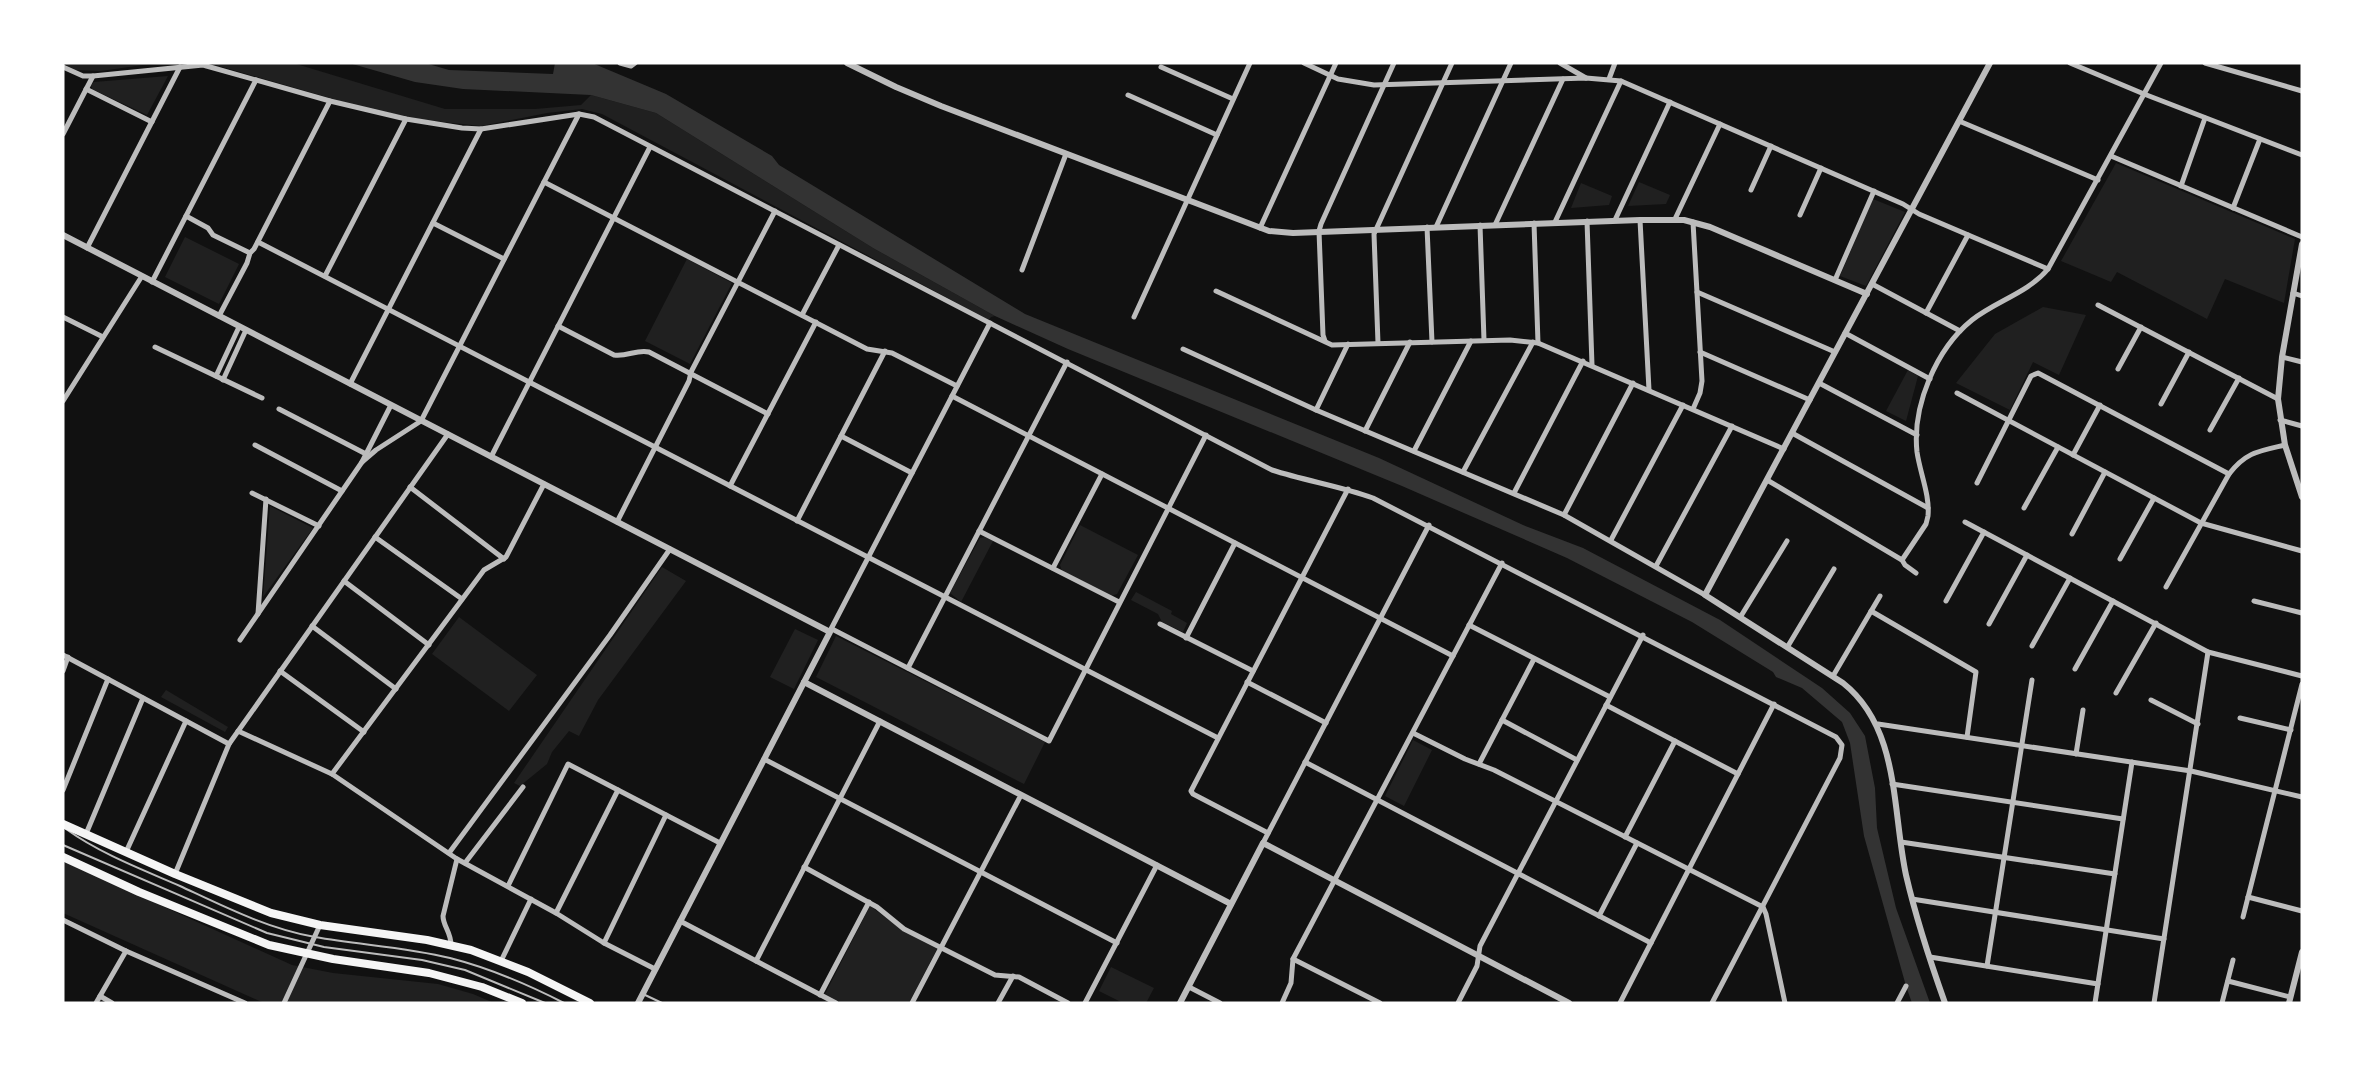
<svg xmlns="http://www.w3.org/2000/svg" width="2365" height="1066" font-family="Signika,sans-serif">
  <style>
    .green { fill: #202020 }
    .water { fill: #333 }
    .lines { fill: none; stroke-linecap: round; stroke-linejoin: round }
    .service { stroke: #bcbcbc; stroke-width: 2 }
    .minor { stroke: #bcbcbc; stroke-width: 5 }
    .tertiary { stroke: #bcbcbc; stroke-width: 6 }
    .secondary { stroke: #f5f5f5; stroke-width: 8 }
  </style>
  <rect width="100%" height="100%" fill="#111"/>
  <g class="green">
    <path d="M63 63H293L445 109H535L581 105 591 95 656 113 873 248 995 316 991 317 989 320 602 114 582 109 547 113 481 126 424 120 361 107 212 64H150L101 71 75 70Z"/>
    <path d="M168 76 147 115 92 89 91 85 94 82Z"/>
    <path d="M2116 163 2295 239 2284 303 2225 279 2207 319 2117 272 2111 282 2061 261Z"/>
    <path d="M1639 182 1670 195 1666 204 1628 206Z"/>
    <path d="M1581 183 1612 196 1609 205 1571 208Z"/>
    <path d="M1873 199 1905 212 1866 286 1840 276Z"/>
    <path d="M185 237 239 264 219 304 165 277Z"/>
    <path d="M687 259 732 283 690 364 645 341Z"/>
    <path d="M2043 307 2086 315 2059 375 2033 362 2010 410 1956 383 1995 334Z"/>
    <path d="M1908 370 1918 376 1906 421 1886 411Z"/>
    <path d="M270 506 313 528 263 597Z"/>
    <path d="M1080 525 1138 555 1117 594 1111 596 1062 571 1060 565Z"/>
    <path d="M985 537 993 541 961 602 950 593 980 538Z"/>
    <path d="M662 567 686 581 598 700 579 736 569 731 552 752 547 764 520 786 514 783Z"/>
    <path d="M1136 592 1172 611 1171 614 1187 623 1183 632 1162 622 1158 614 1131 600Z"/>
    <path d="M459 617 537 675 509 711 432 654Z"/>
    <path d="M795 629 818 640 794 689 770 677Z"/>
    <path d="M836 636 1045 742 1024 784 816 677Z"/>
    <path d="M166 690 228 727 225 732 161 697Z"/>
    <path d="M1413 740 1432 750 1404 806 1385 796Z"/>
    <path d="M63 861 292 965 333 973 438 984 473 994 494 1003H264L63 913Z"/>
    <path d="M870 906 901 929 937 949 909 1003H841L825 994Z"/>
    <path d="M1111 967 1154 988 1146 1003H1123L1099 991Z"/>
  </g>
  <path class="water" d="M349 63H425L449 70 553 74 555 63H592L666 94 772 156 779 165 1025 314 1379 458 1523 525 1583 548 1720 620 1822 688 1850 713 1865 736 1875 788 1877 828 1896 908 1930 1003H1912L1906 986 1864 836 1850 743 1842 722 1802 688 1776 677 1773 672 1692 622 1567 558 1402 486 1068 349 995 316 873 248 656 113 591 95 463 89 415 82Z"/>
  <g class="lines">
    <g class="service">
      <path d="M66 829C101 854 141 869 180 886 223 906 268 929 315 937 360 945 406 947 450 958 489 968 527 984 564 1003"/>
      <path d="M63 845 267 933 324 947 422 960 465 970 545 1003"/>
      <path d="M643 994 662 1003"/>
    </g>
    <g class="minor">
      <path d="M620 63 631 66 635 63"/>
      <path d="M1304 63 1338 79 1374 85 1586 78 1621 81 1903 204 1919 214 2048 269"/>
      <path d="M1560 63 1586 78"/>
      <path d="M2070 63 2144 94 2302 155"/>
      <path d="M2205 63 2302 91"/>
      <path d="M63 67 83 76H93L203 65 330 101 406 119 462 128 481 129 579 114 594 117 1272 470C1306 481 1340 486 1373 498L1836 737 1842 745 1840 758 1712 1003"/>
      <path d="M1161 67 1233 99"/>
      <path d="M1609 79 1615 63"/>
      <path d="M86 89 152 122"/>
      <path d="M1128 95 1217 135"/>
      <path d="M1959 121 2098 180"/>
      <path d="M63 134 93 76"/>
      <path d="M2111 156 2302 237"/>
      <path d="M544 182 867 349 892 353 957 386"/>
      <path d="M2181 186 2205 118"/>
      <path d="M1751 190 1771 146"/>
      <path d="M2233 208 2260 139"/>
      <path d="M1800 215 1821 168"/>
      <path d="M186 216 208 228 213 235 250 253"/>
      <path d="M1675 219 1720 124"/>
      <path d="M1615 220 1670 102"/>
      <path d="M1640 220 1649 390"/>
      <path d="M1587 221 1592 365"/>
      <path d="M1555 222 1621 81"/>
      <path d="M1693 222 1702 381 1700 393 1693 409"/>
      <path d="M433 223 504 259"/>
      <path d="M1534 223 1538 343"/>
      <path d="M1480 225 1484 340"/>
      <path d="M1495 225 1563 79"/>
      <path d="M1427 227 1432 342"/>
      <path d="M1436 227 1511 63"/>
      <path d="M1260 228 1336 63"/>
      <path d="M258 242 1218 738"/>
      <path d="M87 248 180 67"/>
      <path d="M1022 270 1066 154"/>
      <path d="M325 276 406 119"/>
      <path d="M1835 280 1874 191"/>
      <path d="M152 282 256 80"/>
      <path d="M1872 284 1960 331"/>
      <path d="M1216 291 1332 345 1510 340 1538 343 1784 449"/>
      <path d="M1697 292 1835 352"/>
      <path d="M2293 293 2302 296"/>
      <path d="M2098 305 2278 399"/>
      <path d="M1926 313 1968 235"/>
      <path d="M802 315 839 245"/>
      <path d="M219 316 247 263 250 253 254 249 330 101"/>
      <path d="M63 317 103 337"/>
      <path d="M1134 317 1250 63"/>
      <path d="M558 326 614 355C627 357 637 349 649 352L768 414"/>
      <path d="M1845 333 1930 379"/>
      <path d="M1325 341 1323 335 1319 231 1321 224 1394 63"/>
      <path d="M1378 343 1374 234 1452 63"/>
      <path d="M155 347 262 398"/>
      <path d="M1183 349 1316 410 1564 515 1705 595"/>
      <path d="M1700 352 1810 400"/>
      <path d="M2282 357 2302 362"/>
      <path d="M2118 369 2141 327"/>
      <path d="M216 376 239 327"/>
      <path d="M223 380 246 330"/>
      <path d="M1819 383 1917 435"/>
      <path d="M350 384 481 129"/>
      <path d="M1957 393 2201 523 2302 551"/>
      <path d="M952 396 1453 656"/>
      <path d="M63 401 142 276"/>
      <path d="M2161 404 2189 352"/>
      <path d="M279 409 366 454"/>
      <path d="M1316 410 1348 344"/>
      <path d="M2280 420 2302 426"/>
      <path d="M2210 430 2239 378"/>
      <path d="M1365 431 1410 342"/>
      <path d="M1792 433 1928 508"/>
      <path d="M841 436 912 473"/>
      <path d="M255 445 342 491"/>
      <path d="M1414 451 1471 341"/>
      <path d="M2073 455 2100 405"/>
      <path d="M491 457 650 147"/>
      <path d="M362 462 376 450 421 421 579 114"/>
      <path d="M1463 472 1533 342"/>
      <path d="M1767 480 1902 560 1905 565 1916 573"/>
      <path d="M1977 483 2031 376 2038 373 2229 474"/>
      <path d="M730 486 816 322"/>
      <path d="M410 487 504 559"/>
      <path d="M252 493 319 526"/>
      <path d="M1514 493 1583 361"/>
      <path d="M2024 508 2058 447"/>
      <path d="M1564 515 1633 383"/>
      <path d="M797 521 885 351"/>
      <path d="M617 522 689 381 691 372 775 211"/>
      <path d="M1965 522 2208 652 2302 676"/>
      <path d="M979 531 1119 602"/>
      <path d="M2072 534 2105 472"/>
      <path d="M375 537 462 599"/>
      <path d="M1611 540 1683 405"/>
      <path d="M2120 559 2154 498"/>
      <path d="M1902 560 1926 524 1928 516C1930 495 1920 473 1917 452 1912 406 1936 349 1972 320 1996 301 2028 293 2048 269L2161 63"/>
      <path d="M1656 566 1732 426"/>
      <path d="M1053 568 1102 474"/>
      <path d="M344 581 429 645"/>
      <path d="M2166 587 2229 474C2246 452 2259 451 2285 445"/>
      <path d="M1946 601 1984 532"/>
      <path d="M2254 601 2302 613"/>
      <path d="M1871 611 1976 672 1967 737"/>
      <path d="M258 614 266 499"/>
      <path d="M1741 616 1787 541"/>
      <path d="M1160 624 1253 671"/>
      <path d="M1989 624 2027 555"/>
      <path d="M1469 625 1610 697"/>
      <path d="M312 626 396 689"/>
      <path d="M832 629 1049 741 1206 435"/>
      <path d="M830 631 990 323"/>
      <path d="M1186 638 1235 543"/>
      <path d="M240 640 362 462 391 405"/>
      <path d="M1788 646 1834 569"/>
      <path d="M2032 646 2070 578"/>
      <path d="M63 655 229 744"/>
      <path d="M908 668 1067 362"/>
      <path d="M2075 669 2113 601"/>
      <path d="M63 671 68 657"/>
      <path d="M280 671 364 732"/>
      <path d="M1833 676 1880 596"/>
      <path d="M1247 682 1326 723"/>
      <path d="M2116 693 2156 623"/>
      <path d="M2151 700 2198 724"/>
      <path d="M1606 705 1738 774"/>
      <path d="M2240 718 2291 730"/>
      <path d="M1502 720 1577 760"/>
      <path d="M1878 724 2191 771 2302 797"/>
      <path d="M238 731 332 774 457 859 556 913 604 943 655 969"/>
      <path d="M1413 733 1465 759 1494 770 1763 907 1766 914 1785 1003"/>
      <path d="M2076 754 2083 710"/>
      <path d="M764 759 1117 943"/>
      <path d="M1305 762 1651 943"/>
      <path d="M1479 764 1534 659"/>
      <path d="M332 774 484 570 506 557 544 484"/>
      <path d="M1892 784 2123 819"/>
      <path d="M63 790 108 679"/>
      <path d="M1268 833 1193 794 1191 791 1348 489"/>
      <path d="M86 834 143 698"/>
      <path d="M1625 837 1675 741"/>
      <path d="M1901 842 2115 874"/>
      <path d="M1263 843 1429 525"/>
      <path d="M126 852 186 721"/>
      <path d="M449 853 610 635 670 549"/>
      <path d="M465 863 523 787"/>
      <path d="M804 867 877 907 904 929 995 975 1019 977 1068 1003"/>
      <path d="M175 874 229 744 448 434"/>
      <path d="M508 886 568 764 720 843"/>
      <path d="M2248 897 2302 911"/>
      <path d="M1912 899 2164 939"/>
      <path d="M556 913 618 790"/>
      <path d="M1599 916 1637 843"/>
      <path d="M2243 917 2302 684"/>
      <path d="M63 920 126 951 245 1003"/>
      <path d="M680 921 836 1003"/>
      <path d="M604 943 666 815"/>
      <path d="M451 945C451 932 443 926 443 916L457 859"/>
      <path d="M1930 957 2098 984"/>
      <path d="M1293 959 1380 1003"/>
      <path d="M501 961 531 899"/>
      <path d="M756 961 880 721"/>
      <path d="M1987 966 2032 680"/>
      <path d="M2228 981 2290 997"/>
      <path d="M1189 987 1220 1003"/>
      <path d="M820 995 869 902"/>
      <path d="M100 996 112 1003"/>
      <path d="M96 1003 126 951"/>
      <path d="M284 1003 320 925"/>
      <path d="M912 1003 1021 795"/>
      <path d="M998 1003 1013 976"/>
      <path d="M1085 1003 1157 865"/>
      <path d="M1282 1003 1291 983 1293 959 1502 563"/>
      <path d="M1458 1003 1477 966 1480 946 1643 635"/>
      <path d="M1620 1003 1774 704"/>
      <path d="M1897 1003 1906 986"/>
      <path d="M2095 1003 2132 762"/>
      <path d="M2154 1003 2208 652"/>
      <path d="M2222 1003 2233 960"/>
    </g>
    <g class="tertiary">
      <path d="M847 63 896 87 941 106 1269 231 1293 233 1640 220H1684L1710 227 1867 294"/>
      <path d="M63 235 830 632 638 1003"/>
      <path d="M2302 244 2282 357 2278 399 2285 445 2302 497"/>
      <path d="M804 682 1231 904"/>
      <path d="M1180 1003 1263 843 1569 1003"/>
      <path d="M1945 1003C1930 961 1916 918 1906 875 1892 810 1900 728 1843 683L1705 595 1990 63"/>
      <path d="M2289 1003 2302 952"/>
    </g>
    <g class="secondary">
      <path d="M63 824 175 874 271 913 320 925 427 940 471 950 528 972 590 1003"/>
      <path d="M63 857 139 892 269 945 333 959 429 973 482 987 522 1003"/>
    </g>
  </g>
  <rect width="2365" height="1066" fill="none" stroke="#ffffff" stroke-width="129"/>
</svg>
